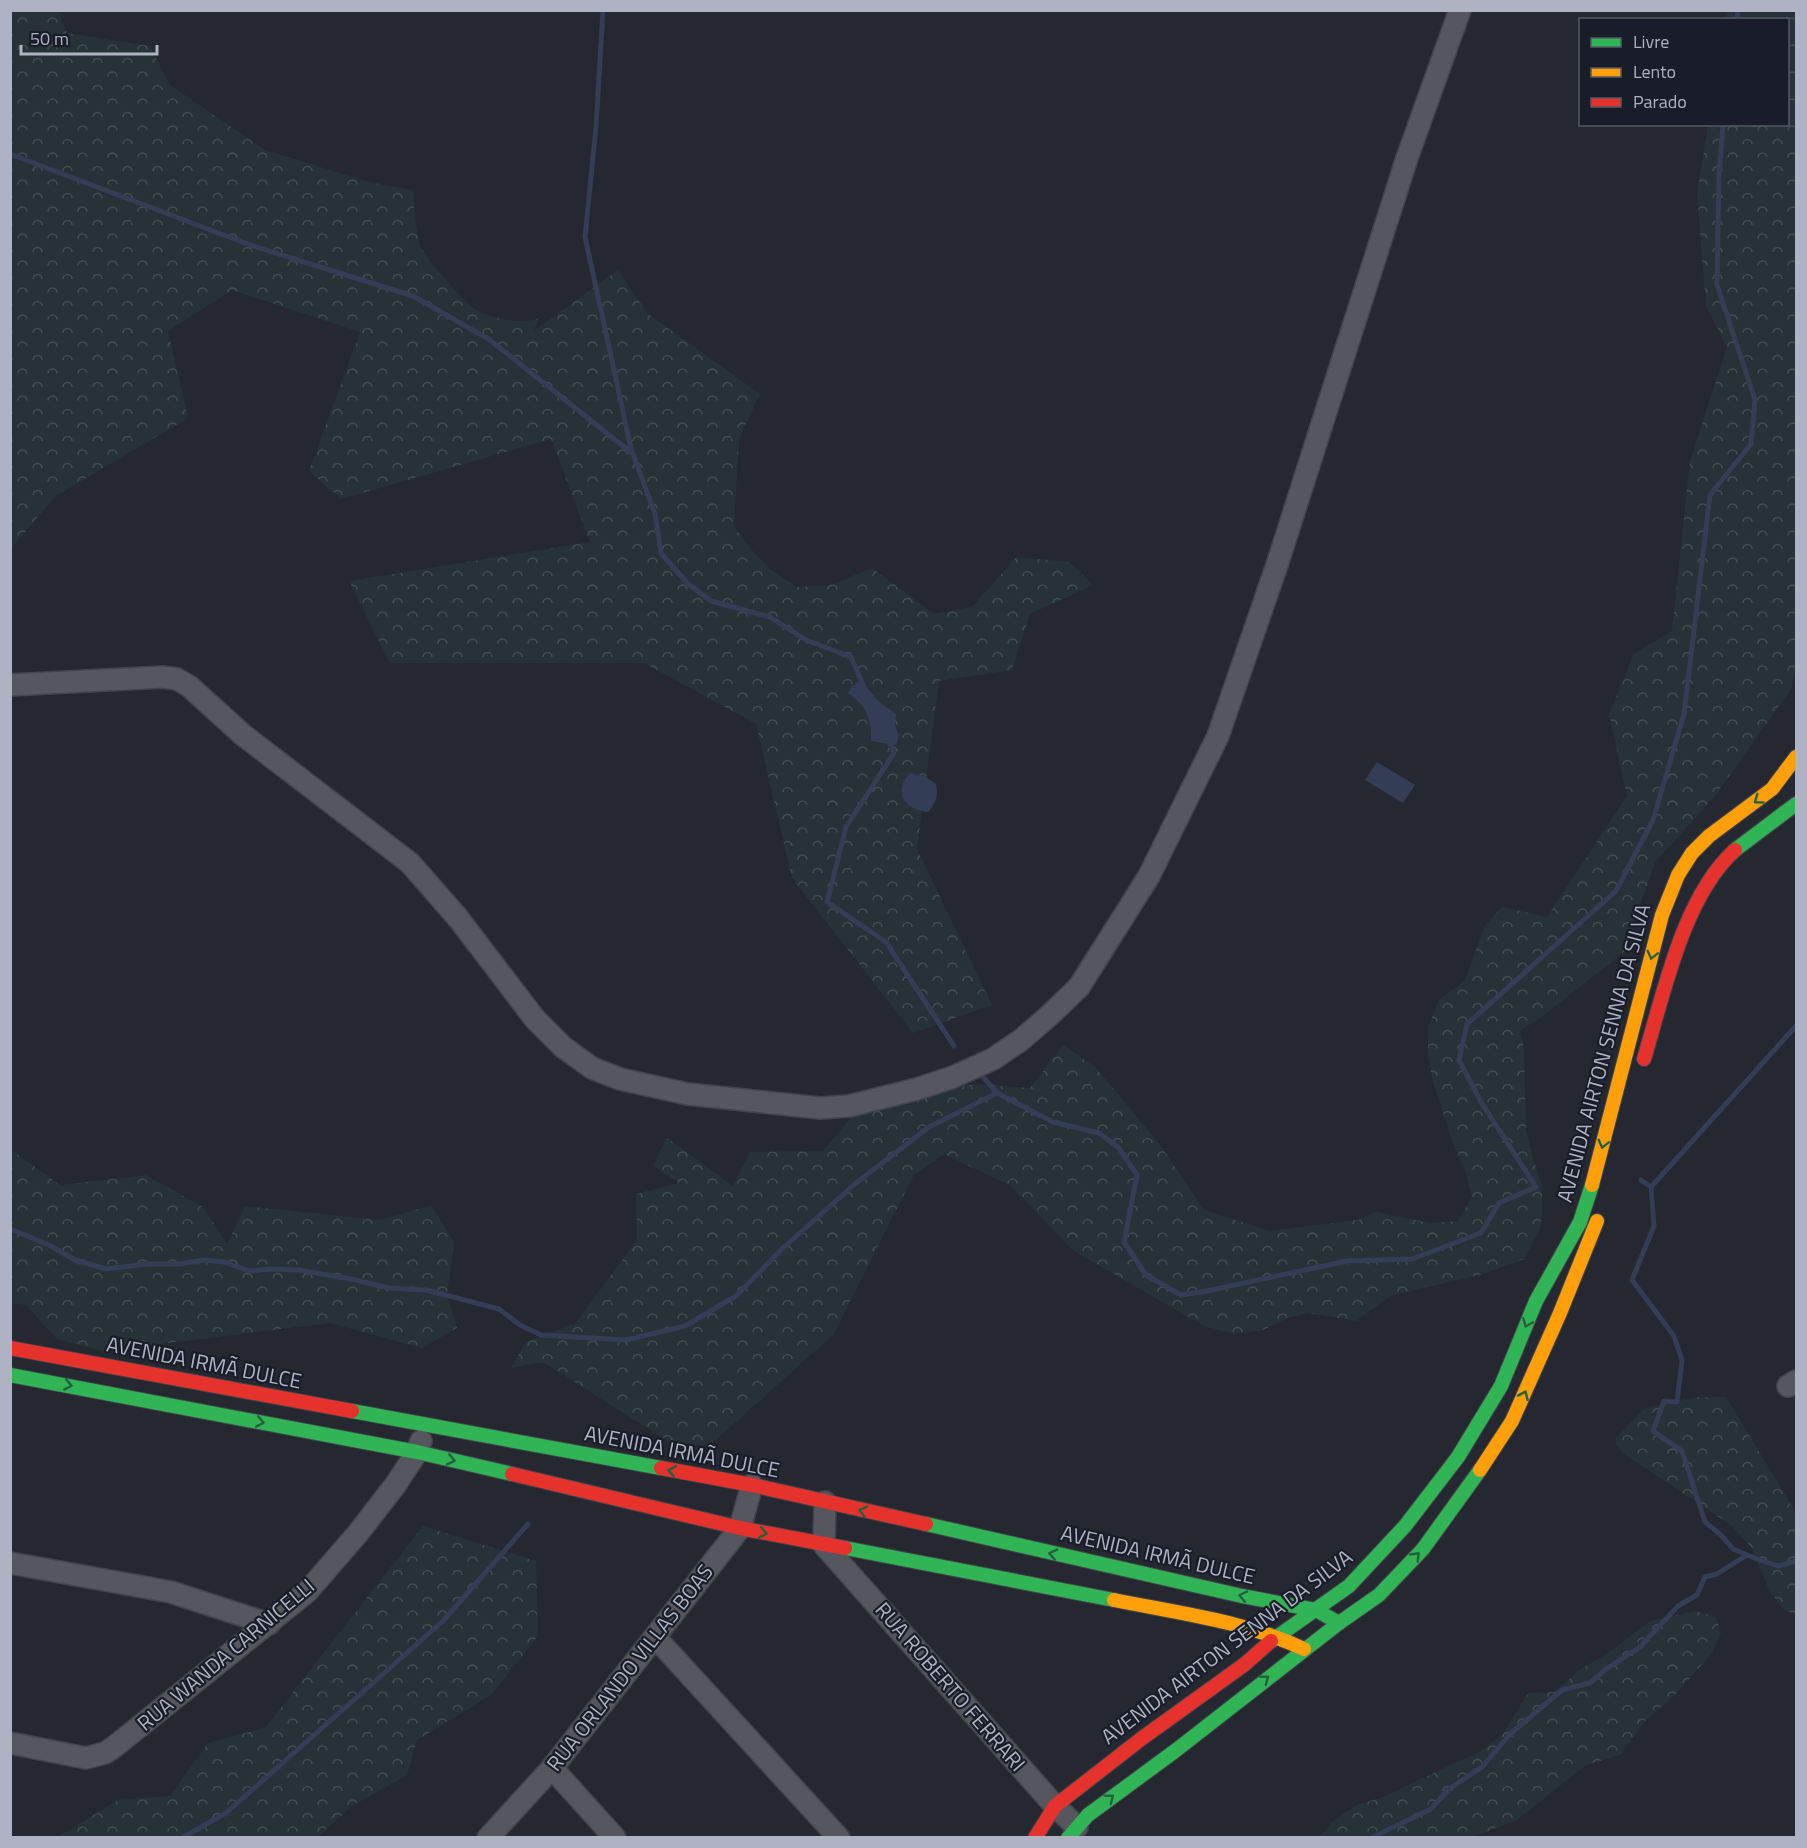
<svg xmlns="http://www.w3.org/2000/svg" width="1807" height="1848" font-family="'Titillium Web',sans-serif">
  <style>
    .forest { fill: url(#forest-crowns) }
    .water { fill: #343d56 }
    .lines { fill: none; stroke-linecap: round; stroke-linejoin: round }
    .stream { stroke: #343d56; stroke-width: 5 }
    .street-casing { stroke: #42444b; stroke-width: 24 }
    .fast-casing { stroke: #42444b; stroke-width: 16 }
    .slow-casing { stroke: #42444b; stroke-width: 16 }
    .jam-casing { stroke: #42444b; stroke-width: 16 }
    .street { stroke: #55565e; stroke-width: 21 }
    .fast { stroke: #30b455; stroke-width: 14 }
    .slow { stroke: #ff9f0a; stroke-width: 14 }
    .jam { stroke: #e5322d; stroke-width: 14 }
    .oneway { stroke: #23613d }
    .labels { text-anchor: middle; stroke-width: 4.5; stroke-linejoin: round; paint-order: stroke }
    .street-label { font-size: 21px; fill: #aeb2c2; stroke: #191d29 }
  </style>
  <defs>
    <pattern id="forest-crowns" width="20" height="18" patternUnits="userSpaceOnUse" patternTransform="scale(1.5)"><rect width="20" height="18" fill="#263237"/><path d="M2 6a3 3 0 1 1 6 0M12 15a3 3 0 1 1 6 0" fill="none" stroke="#434d52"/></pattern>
  </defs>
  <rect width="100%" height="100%" fill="#252830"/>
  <g class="forest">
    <path d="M59 10 67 33 150 46 170 85 265 150 369 182 413 190C414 204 416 233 420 245 424 258 466 304 478 311 493 319 526 326 540 317L534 331 618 270 647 313 760 394 739 439 734 526 751 549 771 570 797 587 831 585 872 568 934 614 972 607 1016 557 1069 562 1093 585 1030 614 1012 670 939 681 917 849 992 1005 913 1033 792 878 756 724 644 663H390L349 581 590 542 551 439 341 499 309 471 360 332 232 290 168 331 188 418 56 496 11 548V11Z"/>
    <path d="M1726 11H1796V666L1791 689 1715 796 1655 862 1624 952 1548 1012 1520 1031 1524 1047 1526 1130 1533 1158 1542 1185V1215L1540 1229 1524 1259 1483 1274 1390 1296 1356 1321 1309 1313 1287 1318 1263 1330 1235 1334 1204 1326 1074 1251 1011 1186 944 1154 914 1175 833 1335 709 1446 671 1443 543 1362 511 1368 526 1342 575 1324 637 1240 636 1194 679 1183 653 1166 667 1138 733 1186 750 1152 823 1151 856 1112 973 1084 1030 1088 1063 1045 1095 1067 1159 1143 1204 1210 1270 1231 1358 1220 1376 1212 1431 1223 1458 1221 1472 1197 1465 1170 1453 1143 1433 1082 1428 1055V1027L1439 1000 1465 981 1484 927 1502 907 1547 917 1627 796 1609 714 1634 654 1672 631 1690 461 1727 347 1706 306 1697 194 1708 125 1788 124V20L1725 19Z"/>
    <path d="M10 1149 60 1185 146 1175 203 1207 227 1244 245 1206 381 1220 431 1205 454 1242 447 1294 457 1328 422 1348 330 1323 103 1351 57 1339 26 1305 11 1303Z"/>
    <path d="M1697 1397H1726L1796 1513V1614L1786 1611 1770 1592 1752 1548 1731 1525 1624 1454 1616 1444V1438L1645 1408Z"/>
    <path d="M423 1526 536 1561 538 1636 491 1695 417 1740 407 1775 352 1806 318 1837H58L118 1800 170 1796 208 1743 265 1728Z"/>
    <path d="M1696 1611 1716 1617 1721 1633 1712 1653 1676 1694 1647 1719 1620 1755 1586 1765 1517 1820 1473 1837H1320L1332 1822 1357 1805 1383 1797 1461 1760 1475 1755 1502 1735 1528 1693 1554 1692 1581 1669 1607 1654 1650 1621Z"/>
  </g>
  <g class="water">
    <path d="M861 680 878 701 896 714 895 725 899 736 896 745 871 741C872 720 867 706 848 693L852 686Z"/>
    <path d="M1377 762 1415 785 1403 803 1365 780Z"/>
    <path d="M910 773 924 776 936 784C939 796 936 802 928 812 905 810 892 792 910 773Z"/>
  </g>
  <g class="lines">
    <g class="stream">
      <path d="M603 10 596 127 585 237 632 453"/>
      <path d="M1737 20 1738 10"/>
      <path d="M10 154 250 245 413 296 490 340 633 454 655 514 661 553 687 583 711 601 770 617 806 640 851 657 863 685"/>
      <path d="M888 740 894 753 846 827 827 902 886 942 954 1046"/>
      <path d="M984 1078 997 1093 1053 1122 1099 1133 1119 1148 1137 1175 1124 1242 1146 1275 1181 1295 1202 1292 1347 1261 1412 1259 1481 1233 1499 1203 1536 1187 1481 1102 1459 1060 1467 1024 1616 891 1653 820 1684 714 1710 495 1751 444 1755 400 1717 285 1719 176 1723 124"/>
      <path d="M1641 1180 1651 1187 1654 1226 1632 1280 1674 1336 1682 1360 1677 1402 1664 1401 1653 1431 1682 1451 1705 1522 1722 1536 1733 1549 1757 1559 1778 1566 1796 1561"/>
      <path d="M1651 1187 1796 1026"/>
      <path d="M10 1229 49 1245 75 1260 106 1269 147 1264H180L204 1260 224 1262 250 1271 272 1269 298 1270 351 1279 389 1288 426 1290 499 1309 520 1325 541 1335 626 1340 685 1326 736 1296 783 1248 856 1183 929 1127 997 1093"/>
      <path d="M182 1838 226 1813 443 1621 528 1524"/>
      <path d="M1371 1838 1431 1809 1449 1789 1482 1767 1510 1734 1562 1690 1590 1683 1606 1669 1640 1647 1678 1606 1697 1595 1705 1577 1717 1574 1747 1555"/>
    </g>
    <g class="street-casing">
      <g id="street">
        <path d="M10 685 163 677 177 679 189 686 243 735 410 863 458 918 535 1019 563 1047 592 1068 620 1079 688 1094 820 1108 849 1106 917 1089 953 1077 993 1059 1021 1040 1050 1015 1079 987 1149 876 1218 736 1277 565 1407 158 1460 10"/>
        <path d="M1788 1386 1796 1381"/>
        <path d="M825 1502 824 1545 1055 1806 1077 1827"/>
        <path d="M10 1563 171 1592 269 1624"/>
        <path d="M655 1637 839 1838"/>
        <path d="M10 1743 86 1758 105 1753 114 1747 307 1592 359 1532 396 1484 417 1452 421 1441"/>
        <path d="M552 1768 615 1838"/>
        <path d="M488 1838 552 1768 740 1528 752 1485"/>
      </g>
    </g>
    <g class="fast-casing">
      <g id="fast">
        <path d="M1735 850 1796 804"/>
        <path d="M10 1375 417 1452 512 1474"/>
        <path d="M352 1411 661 1468"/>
        <path d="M926 1524 1242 1596 1316 1610 1339 1623"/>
        <path d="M845 1548 1114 1600"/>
        <path d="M1271 1641 1349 1586 1405 1526 1458 1457 1501 1386 1536 1301 1580 1222 1592 1185"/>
        <path d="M1068 1838 1088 1815 1175 1751 1339 1623 1379 1595 1423 1549 1480 1470"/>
      </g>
    </g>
    <g class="slow-casing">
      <g id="slow">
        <path d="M1592 1185 1662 915 1678 875 1692 853 1709 836 1772 789 1796 757"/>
        <path d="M1480 1470 1512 1421 1560 1313 1597 1221"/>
        <path d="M1114 1600C1178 1613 1245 1621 1304 1649"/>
      </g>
    </g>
    <g class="jam-casing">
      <g id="jam">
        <path d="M1644 1059C1664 993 1683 897 1735 850"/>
        <path d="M10 1348 352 1411"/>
        <path d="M661 1468 752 1485 926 1524"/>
        <path d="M512 1474 740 1528 845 1548"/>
        <path d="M1035 1838 1055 1806 1141 1739 1245 1664 1271 1641"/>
      </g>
    </g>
    <use href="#street" class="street"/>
    <use href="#fast" class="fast"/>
    <use href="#slow" class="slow"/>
    <use href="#jam" class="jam"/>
  </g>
  <defs><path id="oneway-chevron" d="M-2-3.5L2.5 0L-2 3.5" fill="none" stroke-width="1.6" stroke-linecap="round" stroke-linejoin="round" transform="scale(1.5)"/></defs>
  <g class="oneway">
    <use href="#oneway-chevron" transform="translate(1758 800) rotate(144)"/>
    <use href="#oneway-chevron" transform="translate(1652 955) rotate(104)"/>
    <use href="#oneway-chevron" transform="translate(1603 1144) rotate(104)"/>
    <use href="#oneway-chevron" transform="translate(1527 1323) rotate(113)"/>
    <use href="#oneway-chevron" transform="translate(68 1385) rotate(11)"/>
    <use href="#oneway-chevron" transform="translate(1524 1395) rotate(-66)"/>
    <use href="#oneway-chevron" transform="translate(260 1422) rotate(11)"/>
    <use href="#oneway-chevron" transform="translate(451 1460) rotate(13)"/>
    <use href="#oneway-chevron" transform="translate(672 1471) rotate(-170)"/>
    <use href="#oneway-chevron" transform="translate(863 1511) rotate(-167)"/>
    <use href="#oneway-chevron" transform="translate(763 1533) rotate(12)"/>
    <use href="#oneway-chevron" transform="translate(1053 1554) rotate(-167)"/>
    <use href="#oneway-chevron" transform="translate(1416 1556) rotate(-46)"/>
    <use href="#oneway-chevron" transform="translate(1243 1596) rotate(-168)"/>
    <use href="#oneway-chevron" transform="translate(1265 1679) rotate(-37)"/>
    <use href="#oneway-chevron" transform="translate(1110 1798) rotate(-37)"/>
  </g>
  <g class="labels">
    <g class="street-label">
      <text transform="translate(1604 1053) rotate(-75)" y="7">AVENIDA AIRTON SENNA DA SILVA</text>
      <text transform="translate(204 1363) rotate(11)" y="7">AVENIDA IRMÃ DULCE</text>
      <text transform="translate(682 1452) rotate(11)" y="7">AVENIDA IRMÃ DULCE</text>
      <text transform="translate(1158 1555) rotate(13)" y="7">AVENIDA IRMÃ DULCE</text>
      <text transform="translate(1227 1647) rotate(-37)" y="7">AVENIDA AIRTON SENNA DA SILVA</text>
      <text transform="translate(226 1655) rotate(-40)" y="7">RUA WANDA CARNICELLI</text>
      <text transform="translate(630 1668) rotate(-52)" y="7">RUA ORLANDO VILLAS BOAS</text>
      <text transform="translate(950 1687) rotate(49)" y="7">RUA ROBERTO FERRARI</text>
    </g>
  </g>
  <rect width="1807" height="1848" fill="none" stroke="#aeb2c2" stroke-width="24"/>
  <rect x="1579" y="18" width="210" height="108" fill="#191d29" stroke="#555966" stroke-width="1.5"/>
  <rect x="1591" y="38" width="30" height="9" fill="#30b455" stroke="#555966" stroke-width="1.5"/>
  <text x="1633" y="48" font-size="18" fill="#aeb2c2">Livre</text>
  <rect x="1591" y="68" width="30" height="9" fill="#ff9f0a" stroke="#555966" stroke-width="1.5"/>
  <text x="1633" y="78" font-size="18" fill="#aeb2c2">Lento</text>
  <rect x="1591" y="98" width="30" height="9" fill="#e5322d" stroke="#555966" stroke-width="1.5"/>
  <text x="1633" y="108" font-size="18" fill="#aeb2c2">Parado</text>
  <path d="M21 45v9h136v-9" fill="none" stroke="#aeb2c2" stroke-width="3"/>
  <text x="30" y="45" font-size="18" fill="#aeb2c2" stroke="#191d29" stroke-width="4.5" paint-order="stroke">50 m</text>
</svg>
